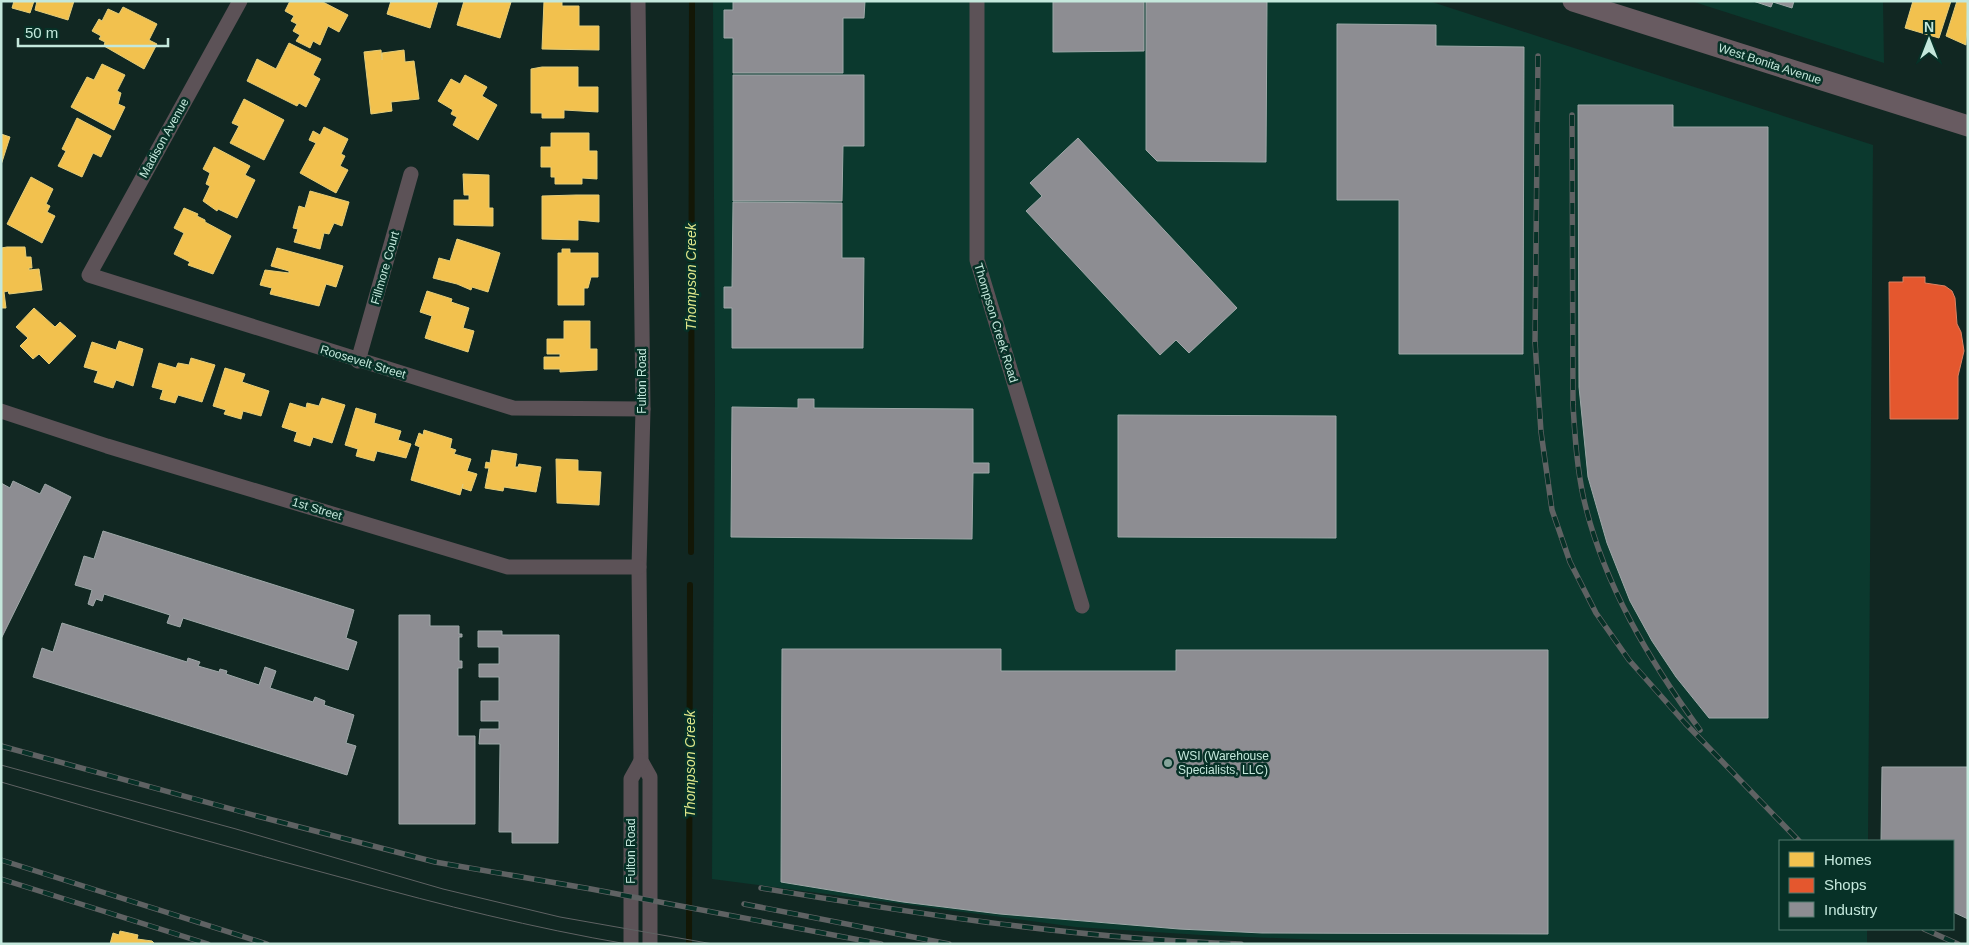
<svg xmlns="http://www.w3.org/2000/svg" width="1969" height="945" font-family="Helvetica,sans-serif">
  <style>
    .built { fill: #0b392e }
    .homes { fill: #f2c14e; stroke: #e4cd79 }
    .shops { fill: #e4572e; stroke: #da8262 }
    .industry { fill: #8d8d92; stroke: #9ea8a8 }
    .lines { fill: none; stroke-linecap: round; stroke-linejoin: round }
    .stream { stroke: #131706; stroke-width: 6 }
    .minor { stroke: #5c5257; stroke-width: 15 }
    .secondary { stroke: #685b61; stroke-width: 21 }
    .tram { stroke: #5f6263; stroke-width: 1 }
    .rail-casing { stroke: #5f6263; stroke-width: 5.5 }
    .rail { stroke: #073127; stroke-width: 4; stroke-dasharray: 11; stroke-linecap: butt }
    .poi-dot { fill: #85a49b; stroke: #073127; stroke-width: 2 }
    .labels { text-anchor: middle; stroke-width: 5; stroke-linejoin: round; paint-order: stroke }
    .street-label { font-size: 12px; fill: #c4e8dc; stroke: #073127 }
    .poi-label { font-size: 12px; fill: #c4e8dc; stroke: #073127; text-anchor: start }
    .water-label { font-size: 14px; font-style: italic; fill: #dee68a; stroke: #073127 }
  </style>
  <rect width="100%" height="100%" fill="#112722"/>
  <g class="built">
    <path d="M713 1H1429L1873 145 1868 841H1780V929H1867V944H1502L1322 940 1201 935 1076 927 712 879 715 393Z"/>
    <path d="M1691 1H1883L1884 63Z"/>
  </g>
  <g class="homes">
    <path d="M14 1H34L30 13 12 8Z"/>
    <path d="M37 1H74L68 20 35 10Z"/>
    <path d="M290 1H321L348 15 339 32 328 26 320 45 313 41 310 48 296 41 300 35 293 31 297 24 291 21 294 16 285 11Z"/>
    <path d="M391 1H438L430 28 387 14Z"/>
    <path d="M464 1 511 2 500 38 457 25Z"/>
    <path d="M544 1H562V6H579V26H599V50L542 49Z"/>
    <path d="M1913 1H1951L1939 38 1905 28Z"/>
    <path d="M1957 1H1968L1966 45 1946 36Z"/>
    <path d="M123 7 157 24 149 40 157 44 144 69 104 46 105 42 99 39 101 36 92 31 99 19 102 21 108 9 119 14Z"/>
    <path d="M289 43 321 59 313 75 320 79 306 107 299 103 297 106 247 81 257 59 276 69Z"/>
    <path d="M381 50 382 60V53L404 50 405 62 414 61 419 99 391 102 392 111 371 114 364 52Z"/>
    <path d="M102 64 125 75 117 91 121 93 118 104 125 107 114 130 71 107 87 77 94 80Z"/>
    <path d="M542 67H578V87H598V112L564 110V118H542V113H531V69Z"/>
    <path d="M465 75 487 87 482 96 497 105 478 140 453 125 457 117 451 114 453 110 438 101 451 79 460 84Z"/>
    <path d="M244 99 284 120 264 160 230 143 239 126 232 123Z"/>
    <path d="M77 118 111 136 101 157 93 153 82 177 58 166 66 151 62 149Z"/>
    <path d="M324 127 348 139 341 154 345 156 340 166 348 170 336 193 300 173 316 143 309 140 313 131 320 135Z"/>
    <path d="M551 133H589V151H597V179L582 178V184H555V177H551V167H541V147H551Z"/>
    <path d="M1 134 10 137 1 165Z"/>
    <path d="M214 147 250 166 245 175 255 180 237 218 218 209 217 211 203 201 210 186 206 184 210 173 203 169Z"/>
    <path d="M463 174 489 175V208H493V226L454 225V200H469V195H464Z"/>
    <path d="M31 177 53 189 46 204 50 206 47 212 55 216 42 243 7 224Z"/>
    <path d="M310 191 349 202 342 226 334 223 329 234 324 233 320 249 294 242 298 229 293 228 299 206 305 208Z"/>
    <path d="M576 195H599V222L578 220V240L542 239V196Z"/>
    <path d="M184 208 198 214 197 216 205 220V222L231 236 213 274 188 265 190 262 174 254 184 233 174 228Z"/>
    <path d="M457 239 500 253 488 292 472 287 471 290 457 284 433 278 439 258 450 261Z"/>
    <path d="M7 247H25L26 257H31L32 268H29V270L39 269 42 290 9 294 8 291 4 292 6 308H1V248Z"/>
    <path d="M277 248 343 266 336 287 326 284 319 306 270 294 272 288 260 285 265 270 289 273V271L271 266Z"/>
    <path d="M562 249H570V253H598V277H591L588 288H584V305H558V253H562Z"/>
    <path d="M427 291 452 299 451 302 469 308 463 328 474 331 468 352 425 338 432 316 420 312Z"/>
    <path d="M34 308 55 327 60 322 76 336 49 364 39 354 33 359 20 346 28 338 16 327Z"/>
    <path d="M564 321H590V349H597V370L560 372V369H544V357H560V354H547V339H564Z"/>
    <path d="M119 341 143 349 133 386 116 380 113 388 94 382 98 371 84 367 92 342 116 350Z"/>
    <path d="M191 358 215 365 202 402 178 395 175 403 160 399 163 390 152 387 159 363 176 368 178 363 189 365Z"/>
    <path d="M225 368 245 374 242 382 269 391 261 416 243 411 241 419 224 414 226 410 213 406Z"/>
    <path d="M322 398 345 405 332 443 313 437 310 446 294 441 297 432 282 427 290 403 306 408 307 403 319 406Z"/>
    <path d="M356 408 376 414 374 423 401 431 398 440 411 444 406 458 377 451 374 461 356 456 358 449 345 445Z"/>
    <path d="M424 430 452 439 450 448 456 450 454 454 471 459 467 471 477 474 471 491 462 488 463 484 460 495 411 480 420 447 415 445 419 433 423 435Z"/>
    <path d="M492 450 517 454 515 467H518L519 464 541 467 536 492 504 487 503 491 485 488 489 468H485L486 462 490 463Z"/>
    <path d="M556 459 578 460V471L601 472 599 505 557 503Z"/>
    <path d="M120 931 138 935 137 939 152 941 155 944H110L113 933 119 935Z"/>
  </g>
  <path class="shops" d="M1903 277H1925V283L1945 286 1952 291 1955 298 1957 324 1961 332 1964 351 1958 376V419H1890L1889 282H1903Z"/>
  <g class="industry">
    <path d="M733 1H865L864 18H843V73H733V38H724V10H733Z"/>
    <path d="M1053 1H1144V51L1053 52Z"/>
    <path d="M1146 1H1267L1266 162 1157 161 1146 150Z"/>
    <path d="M1753 1H1794L1792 8 1773 2 1771 7Z"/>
    <path d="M1337 24 1436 25V46L1524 47 1523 354H1399V200H1337Z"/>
    <path d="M733 75H864V146H843L842 201H733Z"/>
    <path d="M1578 105H1673V127H1768V718H1709L1676 677 1652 641 1630 601 1607 543 1588 477 1579 387Z"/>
    <path d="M1078 138 1237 308 1189 353 1176 340 1160 355 1026 211 1042 196 1030 183Z"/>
    <path d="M733 202 842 203V258H864L863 348H732V308H724V287H732Z"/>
    <path d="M798 399H814V408L973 409V463H989V473H973L972 539 731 537 732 407 798 408Z"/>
    <path d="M1118 415 1336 416V538L1118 537Z"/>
    <path d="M13 481 40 494 45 484 71 497 1 639V483L10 488Z"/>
    <path d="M103 531 354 610 346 638 357 642 348 670 183 618 180 627 167 623 170 615 104 594 102 601 96 599 93 606 88 604 92 590 75 585 84 556 94 559Z"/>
    <path d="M399 615H430V626H459V634H462V637H459V661H462V668H458V736H475V824H399Z"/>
    <path d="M62 623 187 662 188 658 200 662 198 666 219 672 220 669 227 671 226 674 259 685 265 667 276 671 270 688 313 702 315 697 325 701 324 705 354 715 346 743 356 746 347 775 33 677 42 648 53 652Z"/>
    <path d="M478 631H502V635H559L558 843H512V832H499L500 744H479L480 729H499V721H481V701H499V677H479V664H499V647H478Z"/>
    <path d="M782 649H1001V671H1176V650H1548V934L1262 933 1179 929 1000 914 903 902 781 882Z"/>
    <path d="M1882 767H1968V919L1953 912V841H1881Z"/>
  </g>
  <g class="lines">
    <g class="stream">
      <path d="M691 552 692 1"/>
      <path d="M689 944 690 585"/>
    </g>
    <g class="minor">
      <path d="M240 1 89 275 513 408 643 409"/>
      <path d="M638 1 643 409 639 567 641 761 650 777V944"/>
      <path d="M977 1V260L1082 606"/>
      <path d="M358 361 411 174"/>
      <path d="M1 411 107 446 508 567H639"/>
      <path d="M631 944V779L641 761"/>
    </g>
    <path class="secondary" d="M1573 1 1968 126"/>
    <g class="tram">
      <path d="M1 765 236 829 443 889 560 917 713 944"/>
      <path d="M1 782C118 816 234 849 351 880 442 905 533 928 627 944"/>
    </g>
    <g class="rail-casing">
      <g id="rail">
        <path d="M1538 56 1535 342 1541 432 1552 510 1570 562 1596 613 1629 660 1685 723 1799 841"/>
        <path d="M1572 115 1573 405C1575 437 1577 469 1584 500 1604 585 1649 660 1700 730"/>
        <path d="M1 746 257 816 435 862 591 889 881 944"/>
        <path d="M1 860 267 944"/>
        <path d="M1 879 208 944"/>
        <path d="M761 888C920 914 1079 939 1241 944"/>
        <path d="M744 904 949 944"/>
        <path d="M1924 929 1958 944"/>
      </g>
    </g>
    <use href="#rail" class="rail"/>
  </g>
  <circle class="poi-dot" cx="1168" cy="763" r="5"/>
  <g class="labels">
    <g class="street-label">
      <text transform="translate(1770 64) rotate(18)" y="4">West Bonita Avenue</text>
      <text transform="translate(164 138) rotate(-61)" y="4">Madison Avenue</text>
      <text transform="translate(385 268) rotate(-74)" y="4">Fillmore Court</text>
      <text transform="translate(996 323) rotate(73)" y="4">Thompson Creek Road</text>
      <text transform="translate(363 362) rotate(17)" y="4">Roosevelt Street</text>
      <text transform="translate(642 381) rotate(-90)" y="4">Fulton Road</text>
      <text transform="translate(317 509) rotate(17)" y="4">1st Street</text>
      <text transform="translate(631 851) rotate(-90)" y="4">Fulton Road</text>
    </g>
    <g class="poi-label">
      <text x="1178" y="760">WSI (Warehouse<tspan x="1178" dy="14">Specialists, LLC)</tspan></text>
    </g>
    <g class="water-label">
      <text transform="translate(691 277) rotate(-90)" y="5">Thompson Creek</text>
      <text transform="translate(690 764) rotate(-90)" y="5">Thompson Creek</text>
    </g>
  </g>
  <rect width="1969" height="945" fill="none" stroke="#c4e8dc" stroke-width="5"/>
  <rect x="1779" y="840" width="175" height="90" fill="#073127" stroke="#537a6f"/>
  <rect x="1789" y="852" width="25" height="15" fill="#f2c14e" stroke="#537a6f"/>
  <text x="1824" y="865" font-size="15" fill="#c4e8dc">Homes</text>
  <rect x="1789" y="878" width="25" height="15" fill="#e4572e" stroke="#537a6f"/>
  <text x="1824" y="890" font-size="15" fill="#c4e8dc">Shops</text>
  <rect x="1789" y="902" width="25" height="15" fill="#8d8d92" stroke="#537a6f"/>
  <text x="1824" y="915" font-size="15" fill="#c4e8dc">Industry</text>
  <g transform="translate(1929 40)" stroke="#073127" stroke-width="4" paint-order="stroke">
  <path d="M0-4L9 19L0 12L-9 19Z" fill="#c4e8dc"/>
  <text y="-8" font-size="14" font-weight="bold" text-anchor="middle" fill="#c4e8dc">N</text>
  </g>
  <path d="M18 38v8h150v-8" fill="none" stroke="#c4e8dc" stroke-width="2.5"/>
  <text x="25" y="38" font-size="15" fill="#c4e8dc" stroke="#073127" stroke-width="4" paint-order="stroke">50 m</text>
</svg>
